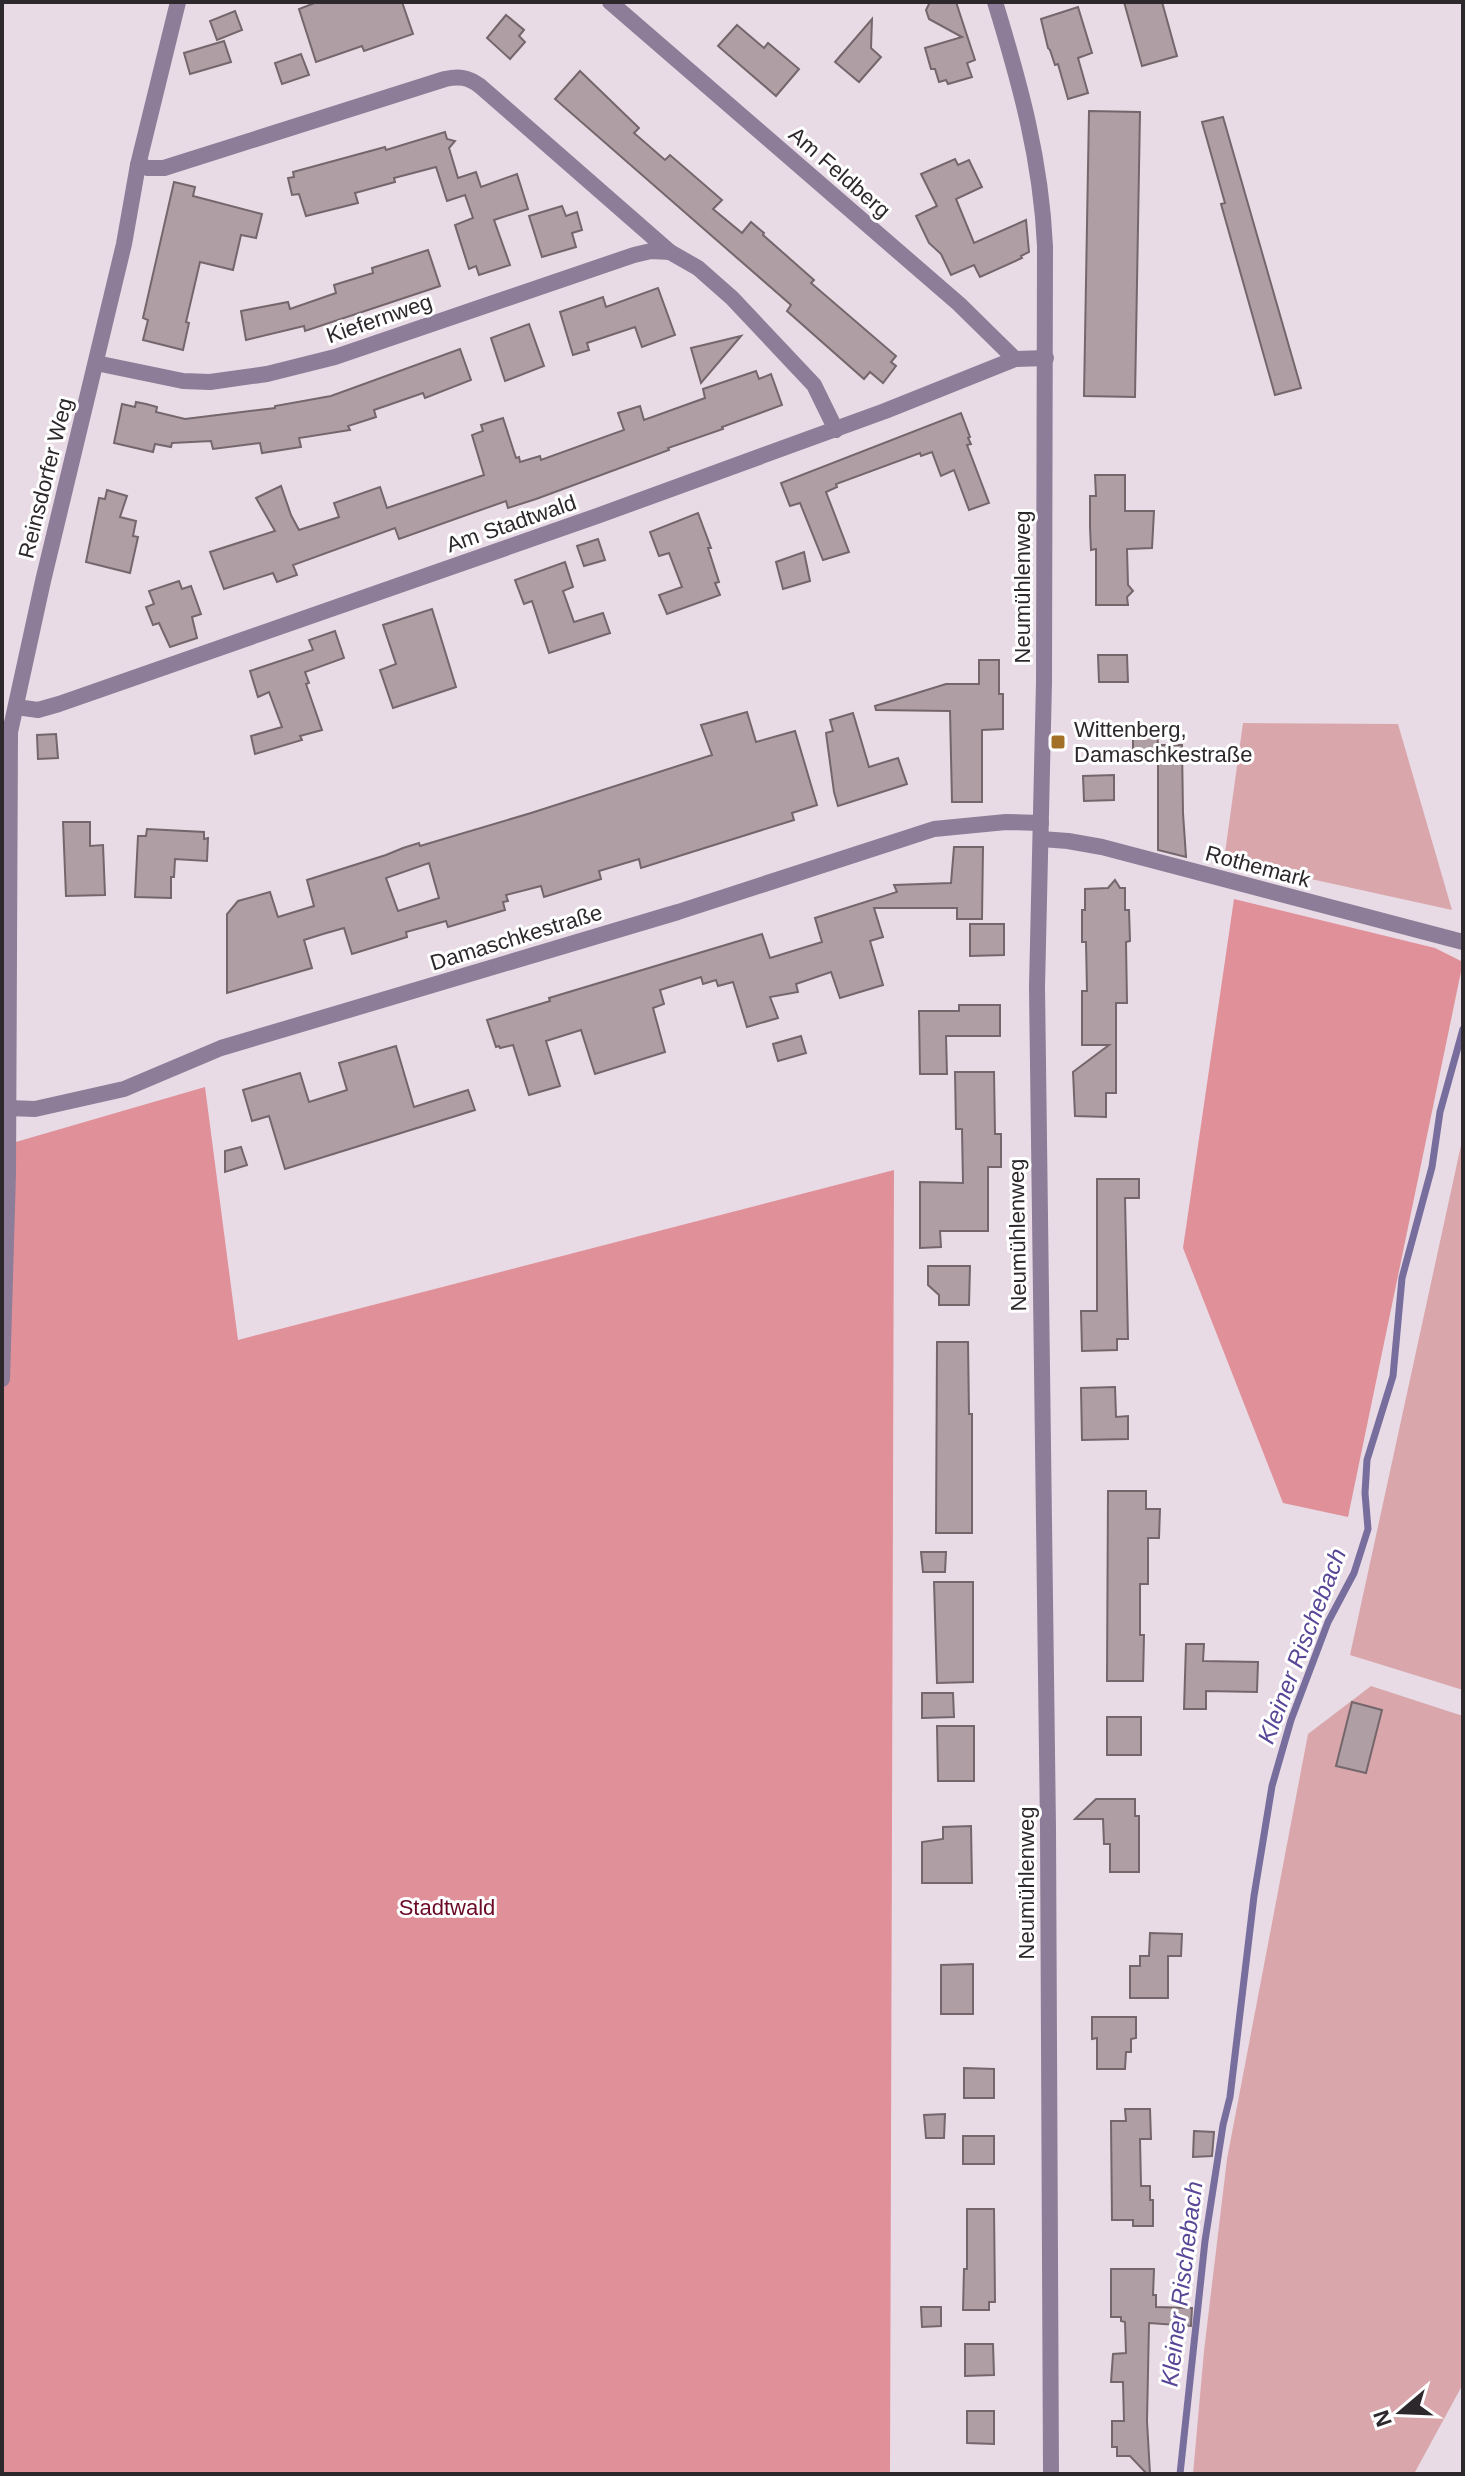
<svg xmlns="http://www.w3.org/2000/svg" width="1465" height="2476" font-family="Arial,sans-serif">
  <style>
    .green { fill: #d9a7ab }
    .forest { fill: #e09099 }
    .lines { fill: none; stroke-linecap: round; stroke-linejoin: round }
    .stream { stroke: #776e9d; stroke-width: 7 }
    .building { fill: #af9fa5; stroke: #74666b; stroke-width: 2; fill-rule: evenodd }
    .minor { stroke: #8d7d98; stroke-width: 16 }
    .tertiary { stroke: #8d7d98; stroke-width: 16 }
    .poi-dot { fill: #a27026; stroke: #fff; stroke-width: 3 }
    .labels { text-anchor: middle; stroke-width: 6; stroke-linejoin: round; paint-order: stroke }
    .street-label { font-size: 22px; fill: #2d282c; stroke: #fff }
    .poi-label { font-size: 22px; fill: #2d282c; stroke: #fff; text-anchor: start }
    .park-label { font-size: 22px; fill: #6b0a26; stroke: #fff }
    .water-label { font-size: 24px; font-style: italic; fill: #594697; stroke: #fff }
  </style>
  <rect width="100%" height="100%" fill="#e8dbe5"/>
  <g class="green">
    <path d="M1243 723 1398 724 1452 910 1224 860Z"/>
    <path d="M1463 1136V1690L1350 1655Z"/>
    <path d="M1371 1686 1463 1716V2384L1414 2474H1193L1204 2351 1227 2159 1308 1734Z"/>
  </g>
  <g class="forest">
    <path d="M1234 899 1435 948 1463 962 1348 1517 1283 1503 1183 1248Z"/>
    <path d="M205 1087 238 1340 894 1170 890 2474H2V1146Z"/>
  </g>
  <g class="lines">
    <path class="stream" d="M1180 2474 1205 2241 1223 2125 1230 2097 1254 1896 1272 1786 1291 1720 1328 1622 1354 1573 1368 1529 1365 1493 1367 1460 1393 1376 1402 1278 1432 1167 1440 1112 1463 1029"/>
  </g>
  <g class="building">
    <path d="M317 2H402L413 34 364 51 362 46 316 62 299 9Z"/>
    <path d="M930 2H956L975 60 967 63 972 77 948 84 946 80 939 82 935 69H931L925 48 962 37 929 19 926 10Z"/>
    <path d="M1124 2H1162L1177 56 1142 66Z"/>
    <path d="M1078 7 1092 53 1078 58 1088 93 1068 99 1058 64 1055 65 1050 50 1048 48 1041 19Z"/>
    <path d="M235 11 242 30 217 40 210 21Z"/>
    <path d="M506 15 524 30 519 36 525 42 510 59 487 38Z"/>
    <path d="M872 19 871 48 881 57 859 82 835 62Z"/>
    <path d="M737 25 764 48 768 43 799 69 776 96 718 46Z"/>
    <path d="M224 41 231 62 190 74 184 53Z"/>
    <path d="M301 54 309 75 282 84 275 63Z"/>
    <path d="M580 71 639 128 634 133 665 160 670 155 722 200 713 209 742 233 751 222 764 233 763 235 814 280 811 283 896 356 891 362 896 366 883 383 870 372 864 379 787 311 791 305 555 99Z"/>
    <path d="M1089 111 1140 112 1135 397 1084 396Z"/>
    <path d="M1223 117 1301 388 1275 395 1221 204 1225 203 1202 122Z"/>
    <path d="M445 132 447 139 455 141 449 148 458 178 476 172 481 187 517 174 528 209 494 220 510 265 479 275 476 266 469 269 455 225 473 218 465 195 447 201 436 167 394 178 395 182 355 193 358 203 306 216 299 194 292 195 288 178 294 177 293 172 385 147 386 150Z"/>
    <path d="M955 159 958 165 969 160 982 187 956 199 974 243 1026 220 1029 252 1021 256 1022 258 980 277 974 265 951 275 941 254 929 243 916 216 937 206 921 174Z"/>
    <path d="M174 182 195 187 193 196 262 214 256 238 241 235 233 270 200 262 186 322 189 323 183 350 143 340 148 320 143 318Z"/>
    <path d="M562 206 566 216 577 212 582 230 572 233 576 247 542 257 529 216Z"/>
    <path d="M428 250 440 286 305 331 304 326 246 340 241 311 288 302 290 309 336 293 334 285 373 273 372 268Z"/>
    <path d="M658 288 675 335 642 347 635 327 587 343 589 350 573 355 560 312 603 297 606 307Z"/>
    <path d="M529 324 544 366 505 381 491 338Z"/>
    <path d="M741 336 701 383 691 348Z"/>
    <path d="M460 349 471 380 425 398 423 393 374 410 376 417 348 426 350 430 299 438 301 447 262 453 260 443 213 449 211 441 172 443 171 447 155 444 153 452 114 443 122 404 135 407 136 402 146 404 157 407 156 412 185 419 275 408V406L331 396Z"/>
    <path d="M756 371 759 379 771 374 782 405 722 427 723 429 668 448 669 450 536 499 508 508 506 501 399 539 395 528 293 565 297 575 277 582 273 573 224 589 210 552 275 531 256 498 281 486 291 515 299 530 339 517 334 503 380 487 387 508 484 475 472 435 483 431 481 425 503 418 516 458 519 457 520 462 540 456 541 460 624 430 618 413 640 406 644 420 705 398 703 389Z"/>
    <path d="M961 413 970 437 968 438 971 444 967 445 989 503 969 510 954 470 941 476 932 452 921 456 920 453 836 484 837 487 826 492 849 552 823 560 800 503 790 506 781 483Z"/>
    <path d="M1095 475H1125V511H1154L1152 548 1127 549 1128 585 1133 591 1127 597 1128 605H1096V549L1091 550 1090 527V496H1096Z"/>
    <path d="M107 490 127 496 120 517 136 521 133 536 138 537 130 573 86 562 99 498 105 499Z"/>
    <path d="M698 513 711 548H708L719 582 715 583 720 595 667 614 659 595 682 587 669 553 659 556 650 532Z"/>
    <path d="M598 539 605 560 584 566 577 546Z"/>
    <path d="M804 552 810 581 783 589 776 562Z"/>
    <path d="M565 562 573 587 563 591 574 622 603 613 610 633 549 653 532 601 524 604 515 580Z"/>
    <path d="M179 581 182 589 191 586 201 614 192 617 197 638 170 647 159 623 153 625 146 607 154 604 149 591Z"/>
    <path d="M432 609 456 687 393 708 380 670 396 664 383 625Z"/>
    <path d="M335 631 344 658 305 672 309 683 306 684 322 730 300 736 302 740 255 754 251 736 282 727 269 692 258 697 250 671 313 650 309 640Z"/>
    <path d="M1098 655H1127L1128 682H1099Z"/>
    <path d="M979 660H999V694H1003V729L982 730V802H952L950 711 876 710 875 706 946 684H979Z"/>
    <path d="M747 712 756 742 795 731 817 805 792 813 794 820 641 868 639 859 599 871 601 879 544 897 541 886 506 895 508 901 503 902 505 910 448 927 446 921 406 932 407 937 352 954 344 928 323 934 304 940 312 968 227 993V914L238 901 270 892 278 917 314 906 307 880 386 855 403 848 419 843 420 846 531 813 712 755 701 725ZM429 863 439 898 398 911 386 878Z"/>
    <path d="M853 713 869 767 898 758 907 784 838 806 834 792 826 733 833 731 830 720Z"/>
    <path d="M1157 728 1158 745H1182L1183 813 1186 857 1158 850V751H1133V729Z"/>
    <path d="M56 734 58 758 38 759 37 735Z"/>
    <path d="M1114 775V800L1084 801 1083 776Z"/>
    <path d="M63 822H90V846L103 845 105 895 66 896Z"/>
    <path d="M147 829 204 832V839L208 838 207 861 175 859 174 877H171V898L135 897 138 836H146Z"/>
    <path d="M954 847H983L982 919H957V908H874L883 937 870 941 883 985 840 998 831 972 796 984 798 992 770 997 778 1018 747 1027 733 982 718 986 716 980 703 984 701 977 660 990 664 1004 653 1008 665 1052 595 1074 581 1030 546 1041 560 1086 529 1095 513 1045 500 1048 499 1046 496 1047 487 1020 550 1001 549 998 762 934 770 958 822 942 815 918 897 892 894 885 951 883Z"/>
    <path d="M1115 880 1120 888H1125V910H1129L1130 941 1126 942 1127 1003H1116V1093H1106V1117L1075 1116 1073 1072 1109 1045H1082V991H1087L1086 942H1082V910H1085V889L1108 888Z"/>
    <path d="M970 924H1004V955L970 956Z"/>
    <path d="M959 1005H1000V1036H946L947 1074H920L919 1011H959Z"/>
    <path d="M801 1036 806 1053 778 1061 773 1044Z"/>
    <path d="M396 1046 414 1107 468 1090 475 1110 285 1169 269 1116 252 1121 243 1090 300 1073 309 1102 347 1090 339 1063Z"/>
    <path d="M955 1072H994L995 1134H1001V1167H988V1231H940L941 1247 920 1248V1182L963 1183 962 1129H956Z"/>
    <path d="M241 1147 247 1165 225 1172V1151Z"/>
    <path d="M1097 1179H1139V1198H1125L1128 1339H1117V1350L1082 1351 1081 1311H1097Z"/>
    <path d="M928 1266H970L969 1305H939V1295L928 1285Z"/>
    <path d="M937 1342H968L969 1414H972V1533H936Z"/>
    <path d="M1115 1387 1116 1417 1128 1416V1439L1082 1440 1081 1388Z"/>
    <path d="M1108 1491H1146V1509H1160L1159 1538H1148V1584H1140V1635H1144L1143 1681H1107Z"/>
    <path d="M921 1552H946L945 1572H923Z"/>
    <path d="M934 1582H973V1682L937 1683Z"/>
    <path d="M1186 1644H1204L1203 1661 1258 1662 1257 1692 1206 1691V1709H1184Z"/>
    <path d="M922 1693H953L954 1717 922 1718Z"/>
    <path d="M1352 1702 1382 1710 1366 1773 1336 1766Z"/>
    <rect x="1107" y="1717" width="34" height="38"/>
    <path d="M937 1726H974V1781H938Z"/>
    <path d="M1096 1799H1135V1816H1139V1872H1110V1844H1104L1103 1819H1075Z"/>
    <path d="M971 1826 972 1883H922V1842L943 1839V1827Z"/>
    <path d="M1150 1933 1182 1934 1181 1956H1168V1998H1130V1966H1140V1956H1149Z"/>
    <path d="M973 1964V2014H941V1965Z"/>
    <path d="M1092 2017H1136V2038L1131 2039V2052H1126L1125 2069H1097V2038L1092 2039Z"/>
    <path d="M964 2068 994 2069V2098H964Z"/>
    <path d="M1125 2109H1150L1151 2139H1140L1141 2186H1150V2200H1153V2226H1133V2220H1112L1111 2121H1126Z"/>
    <path d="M945 2114 944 2138H926L924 2115Z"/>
    <path d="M1194 2131 1214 2132 1212 2156 1193 2157Z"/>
    <rect x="963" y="2136" width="31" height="28"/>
    <path d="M967 2209H994L995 2302H989V2310H963L964 2269H967Z"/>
    <path d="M1111 2269H1154L1153 2295H1156V2307L1192 2308 1191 2326 1149 2323 1147 2421 1150 2474H1147L1130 2456H1117V2447H1112V2421H1124L1123 2382H1111L1113 2354 1126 2353 1125 2322 1121 2321V2317H1111Z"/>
    <path d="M921 2307H941V2326L922 2327Z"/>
    <path d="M965 2344H993L994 2375 965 2376Z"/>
    <path d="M967 2411H994V2444L967 2443Z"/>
  </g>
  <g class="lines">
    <g class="minor">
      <path d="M610 2 959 304 1015 359"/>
      <path d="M138 165 148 168H164L445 79C459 76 468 77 480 86L670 252 698 268 732 298 814 385 836 430"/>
      <path d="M96 363 183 381 210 382 267 374 335 357 634 255 651 251 670 252"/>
      <path d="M16 707 38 710 59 704 597 516 885 411 1015 359 1046 358"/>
      <path d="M1041 839 1068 841 1102 847 1463 942"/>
      <path d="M8 1108 35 1109 124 1089 221 1048 678 912 934 829 1006 822 1041 823"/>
      <path d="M2 1379 8 1174 10 732 43 581 124 244 138 165 178 2"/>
    </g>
    <path class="tertiary" d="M995 2C1020 84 1041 159 1045 246L1044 682 1037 987 1048 1828 1051 2474"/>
  </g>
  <rect class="poi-dot" x="1050" y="734" width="16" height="16" rx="4"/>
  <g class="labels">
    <g class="street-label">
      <text transform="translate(840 172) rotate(41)" y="8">Am Feldberg</text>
      <text transform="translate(379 318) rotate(-19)" y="8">Kiefernweg</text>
      <text transform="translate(45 478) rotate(-76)" y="8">Reinsdorfer Weg</text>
      <text transform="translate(511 523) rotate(-19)" y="8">Am Stadtwald</text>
      <text transform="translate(1022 587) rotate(-90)" y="8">Neumühlenweg</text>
      <text transform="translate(1258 866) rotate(15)" y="8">Rothemark</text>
      <text transform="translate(516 937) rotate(-17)" y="8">Damaschkestraße</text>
      <text transform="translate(1017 1235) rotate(-91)" y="8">Neumühlenweg</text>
      <text transform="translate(1026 1883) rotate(-90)" y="8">Neumühlenweg</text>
    </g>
    <g class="poi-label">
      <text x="1074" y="737">Wittenberg,<tspan x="1074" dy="25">Damaschkestraße</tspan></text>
    </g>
    <g class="park-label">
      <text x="447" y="1915">Stadtwald</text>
    </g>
    <g class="water-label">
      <text transform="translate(1302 1646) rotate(-69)" y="8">Kleiner Rischebach</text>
      <text transform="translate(1182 2284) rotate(-83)" y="8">Kleiner Rischebach</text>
    </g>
  </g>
  <rect width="1465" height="2476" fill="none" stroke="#2d282c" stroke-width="8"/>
  <g transform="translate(1401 2412) rotate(251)" stroke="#ffffff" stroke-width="6" paint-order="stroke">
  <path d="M0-6L14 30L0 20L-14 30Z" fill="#2d282c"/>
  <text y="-12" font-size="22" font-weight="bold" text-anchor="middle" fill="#2d282c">N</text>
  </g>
</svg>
